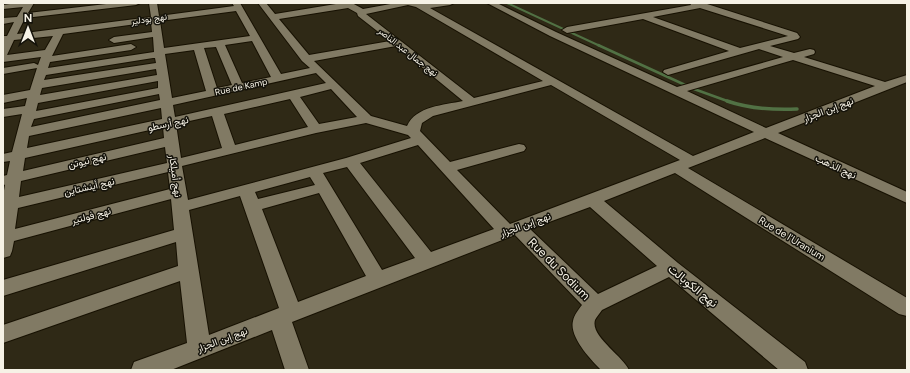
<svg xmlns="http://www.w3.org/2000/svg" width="910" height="373" font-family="Figtree,Vazirmatn,sans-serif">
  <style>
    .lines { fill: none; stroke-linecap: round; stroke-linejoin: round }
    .stream-far2 { stroke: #517144; stroke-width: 2 }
    .stream-far1 { stroke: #517144; stroke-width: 2.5 }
    .stream { stroke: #517144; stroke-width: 3.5 }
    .minor-casing { stroke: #171102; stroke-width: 2 }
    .minor { fill: #817a64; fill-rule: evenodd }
    .labels { text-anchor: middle; stroke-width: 3; stroke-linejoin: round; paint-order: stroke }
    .far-street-label { font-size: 9px; fill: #f6f2e6; stroke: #14120a }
    .street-label { font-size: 10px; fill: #f6f2e6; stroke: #14120a }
    .near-street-label { font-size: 12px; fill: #f6f2e6; stroke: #14120a }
  </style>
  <rect width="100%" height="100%" fill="#2f2916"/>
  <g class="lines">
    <path class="stream-far2" d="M507 3 600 46"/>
    <path class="stream-far1" d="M598 45 694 89 730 102"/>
    <path class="stream" d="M727 101C750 109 773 110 797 109"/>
    <g class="minor-casing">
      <path id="minor" d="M17 3H34L28 13 115 3H140L136 5 25 18 17 34 151 17 149 3H157L159 16 234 6 232 3H240L281 74 310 68 302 61 258 3H266L275 14 342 3H352L363 9 396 3H420L423 4 454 3 450 5 430 8 693 156 754 132 550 36 487 3H497L556 32 677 87 783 57 759 49 668 75 663 72 664 70 729 51 643 19 567 33 562 30 567 27 691 5 690 3H704L797 33 800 37 798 39 770 46 794 53 810 49 814 50 815 52 814 54 804 57 885 82 907 75V82L778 133 907 192V203L765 138 688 168 907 298V316L899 314 675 173 604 201 678 263 805 362 808 370H779L669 277 602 310C600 313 597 316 595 320 590 336 623 356 629 370H601C591 360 569 337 573 321 574 315 579 309 582 305L515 235 292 322 309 370H285L272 330 171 370H131L134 362 187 343 180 281 3 343V325L178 266 176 242 3 296V280L174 230 171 199 14 241 12 251 10 256 3 258V196L5 185 3 184V176L7 175 10 161 3 162V154L12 152 22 114 3 117V109L25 106 27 98 3 103V95L30 90 37 68 3 74V68L34 63 38 65 41 57 3 62V36H7L14 22 3 24V18L17 17 23 7 3 9V5ZM408 5 416 7 543 81 474 98 366 14ZM348 8 357 13 358 16 390 41 309 55 279 19ZM700 8 788 36 740 48 653 17ZM236 11 250 36 164 48 160 21ZM151 22 152 32 114 37 109 40 114 43 153 37 154 52 48 68 50 62 131 50 136 47 131 44 52 56 63 34ZM53 36 45 50 7 55 14 40ZM252 41 271 77 242 83 225 45ZM396 46 463 101C444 105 416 106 407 126L371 116 314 61ZM216 47 232 85 217 88 204 48ZM194 50 206 91 172 98 165 54ZM153 58H155L156 63 44 80 46 75ZM793 60 875 86 766 128 687 91ZM156 69 157 75 40 95 42 88ZM316 73 326 83 175 117 173 105ZM158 81V88L36 111 38 103ZM551 85 680 160 510 224 457 170 524 151 526 148 524 145 519 144 450 162 420 131 422 123 433 116ZM331 89 357 117 319 124 300 97ZM159 94 160 100 31 127 34 119ZM290 99 308 127 235 145 224 114ZM161 108 162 119 27 148 29 136ZM212 116 222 148 181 158 176 124ZM366 123 408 135 411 138 346 158 188 200 182 166 316 133ZM163 127 164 138 23 171 25 158ZM418 145 494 229 431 252 360 163ZM165 147 167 163 19 197 21 181ZM347 167 415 258 382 270 323 173ZM168 172 170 189 15 229 18 208ZM310 177 315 185 258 199 255 192ZM319 193 366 276 298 302 262 209ZM240 196 279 308 209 335 189 210ZM590 207 657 266 598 294 530 229Z"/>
    </g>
    <use href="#minor" class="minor"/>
  </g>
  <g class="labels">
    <g class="far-street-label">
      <text transform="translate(149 19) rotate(-8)" y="3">نهج بودلير</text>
      <text transform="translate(408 52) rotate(38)" y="3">نهج جمال عبد الناصر</text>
      <text transform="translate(241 87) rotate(-12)" y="3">Rue de Kamp</text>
    </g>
    <g class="street-label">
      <text transform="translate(828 109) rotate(-21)" y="4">نهج إبن الجزار</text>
      <text transform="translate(168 123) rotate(-12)" y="4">نهج أرسطو</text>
      <text transform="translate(87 160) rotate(-13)" y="4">نهج نيوتن</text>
      <text transform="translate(836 166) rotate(25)" y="4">نهج الذهب</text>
      <text transform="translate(176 176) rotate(82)" y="4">نهج أميلكار</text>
      <text transform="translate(89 186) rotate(-13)" y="4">نهج أينشتاين</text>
      <text transform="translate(91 215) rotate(-15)" y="4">نهج فولتير</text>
      <text transform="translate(525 224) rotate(-20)" y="4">نهج إبن الجزار</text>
      <text transform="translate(792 238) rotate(31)" y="4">Rue de l'Uranium</text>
      <text transform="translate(222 339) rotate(-21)" y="4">نهج إبن الجزار</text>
    </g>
    <g class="near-street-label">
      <text transform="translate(559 269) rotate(45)" y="4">Rue du Sodium</text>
      <text transform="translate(693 286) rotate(39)" y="4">نهج الكوبالت</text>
    </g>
  </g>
  <rect width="910" height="373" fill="none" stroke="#f6f2e6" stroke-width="8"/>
  <g transform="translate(28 28)" stroke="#14120a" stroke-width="3" paint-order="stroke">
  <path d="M0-3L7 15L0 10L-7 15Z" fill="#f6f2e6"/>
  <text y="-6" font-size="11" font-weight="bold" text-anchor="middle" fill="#f6f2e6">N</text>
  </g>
</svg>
